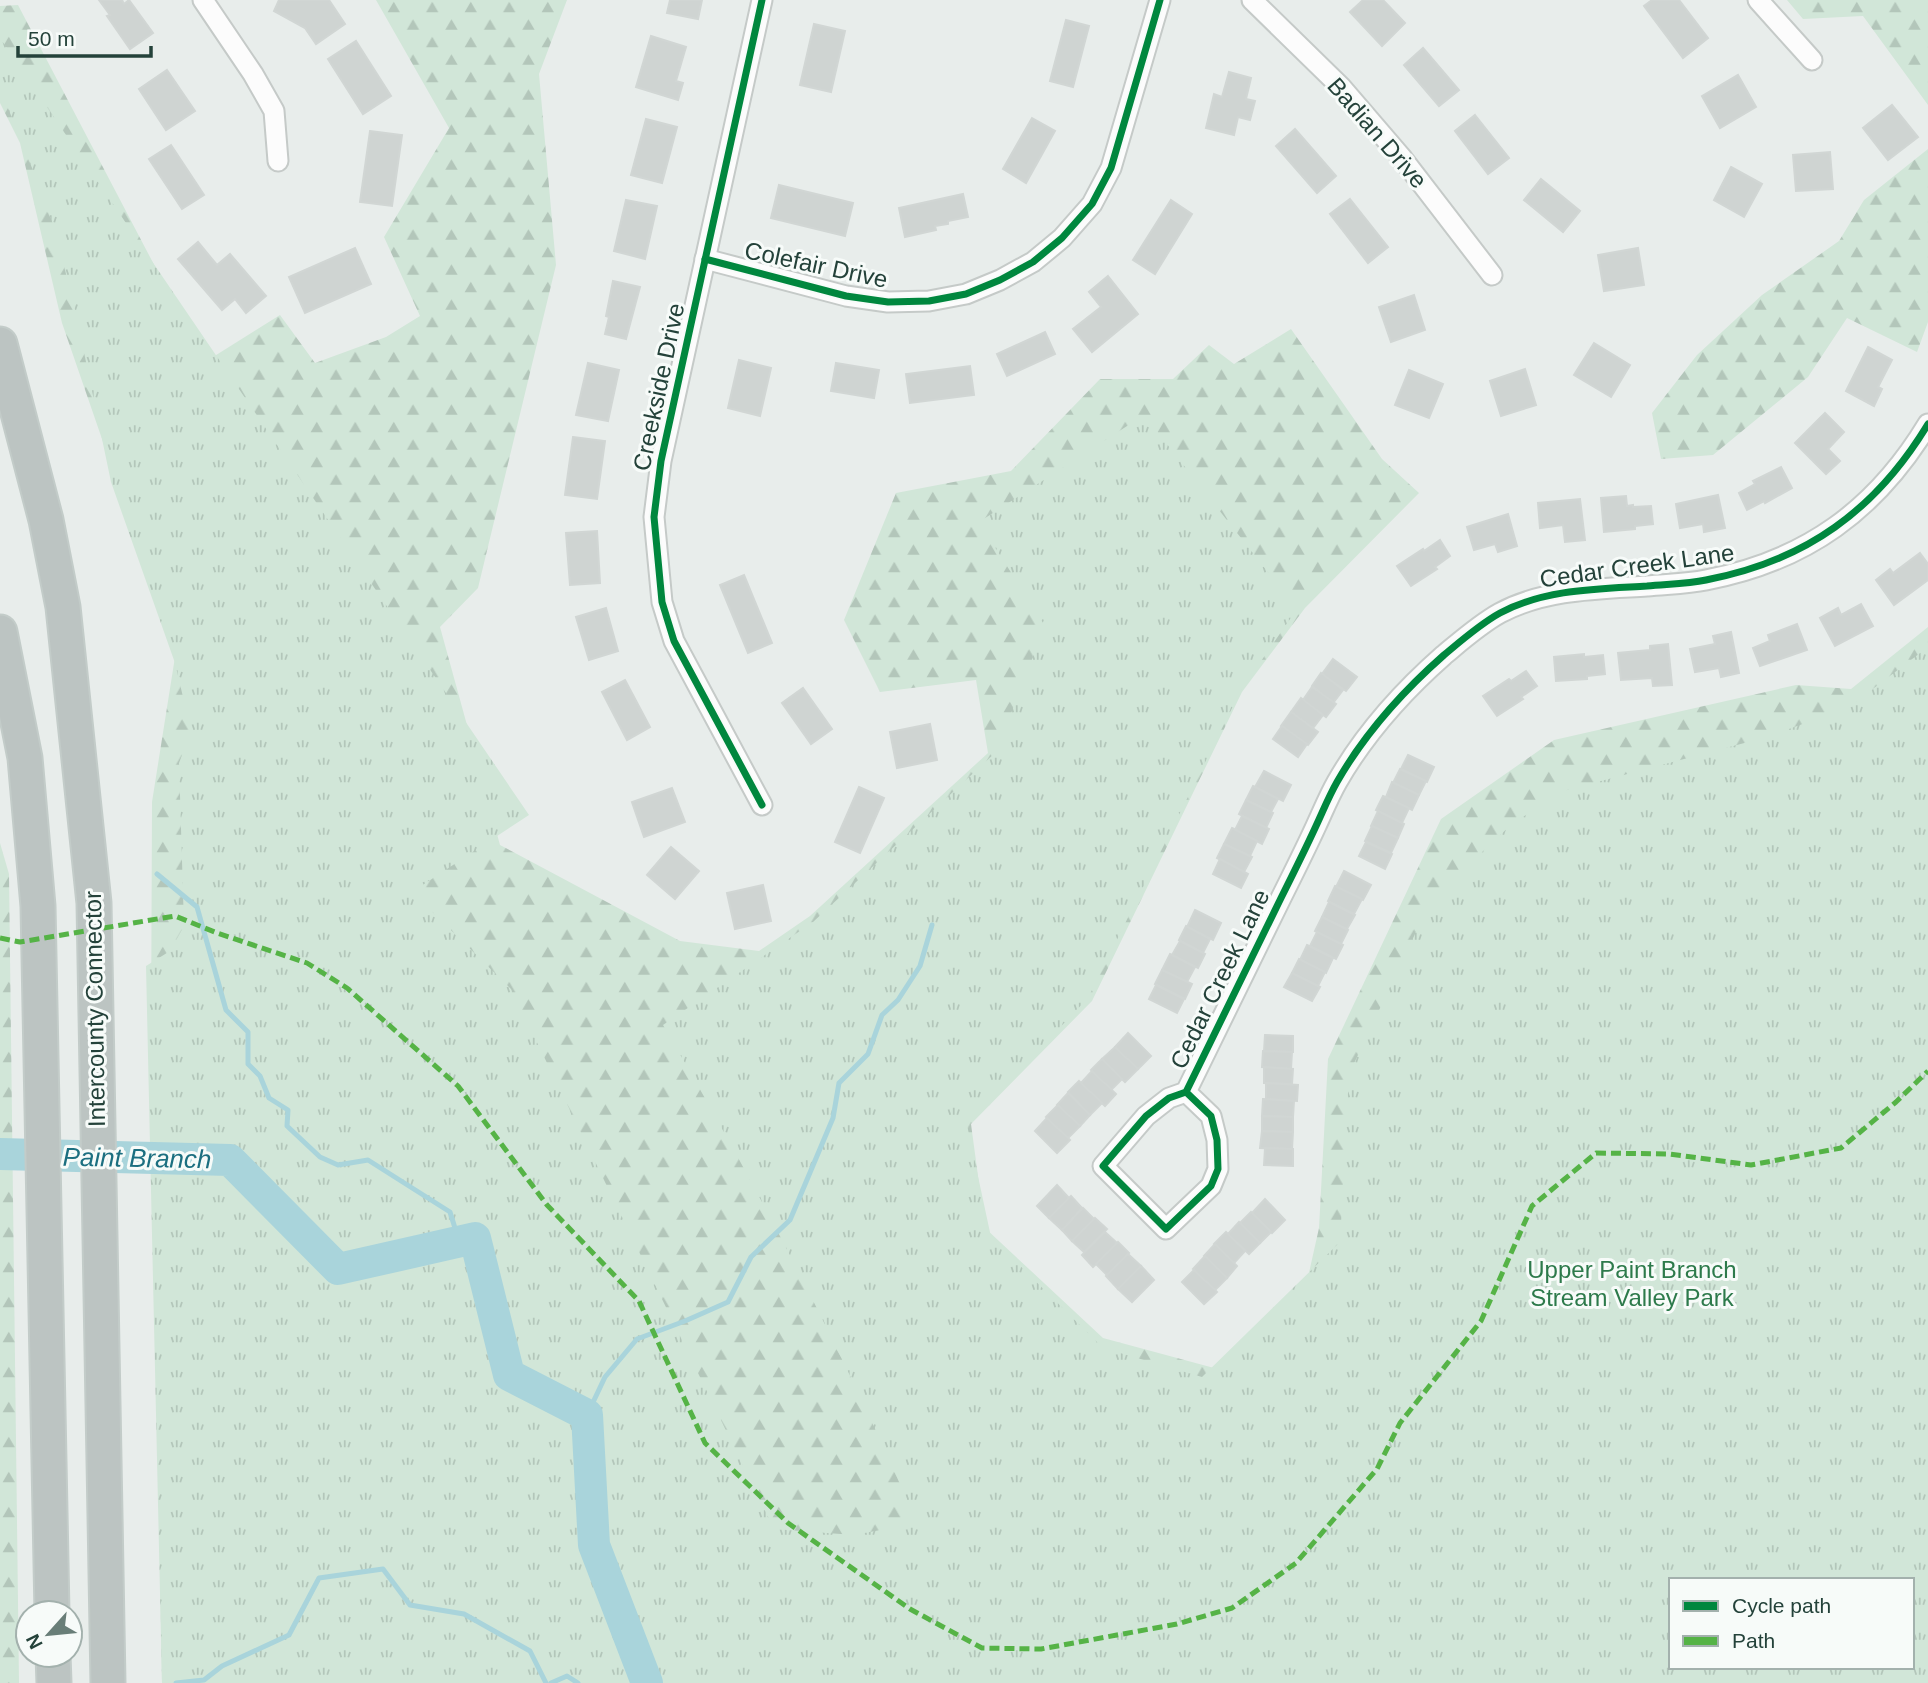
<svg xmlns="http://www.w3.org/2000/svg" width="1928" height="1683" font-family="Arial,sans-serif">
  <style>
    .forest { fill: url(#forest-firs); fill-rule: evenodd }
    .park { fill: url(#park-tufts); fill-rule: evenodd }
    .lines { fill: none; stroke-linecap: round; stroke-linejoin: round }
    .stream { stroke: #a9d4db; stroke-width: 5 }
    .river { stroke: #a9d4db; stroke-width: 32 }
    .building { fill: #cfd4d2; stroke: #d1d6d4; stroke-width: 2 }
    .minor-casing { stroke: #c5cac8; stroke-width: 23 }
    .motorway-casing { stroke: #c3ccc9; stroke-width: 37 }
    .minor { stroke: #fcfcfc; stroke-width: 19 }
    .motorway { stroke: #bcc4c2; stroke-width: 33 }
    .quiet { stroke: #55b346; stroke-width: 5; stroke-dasharray: 10 5; stroke-linecap: butt }
    .cycleway-casing { stroke: #f7fbf9; stroke-width: 11 }
    .cycleway { stroke: #00873e; stroke-width: 7 }
    .labels { text-anchor: middle; stroke-width: 6; stroke-linejoin: round; paint-order: stroke }
    .street-label { font-size: 24px; fill: #24423a; stroke: #f7fbf9 }
    .park-label { font-size: 24px; fill: #2d7a4b; stroke: #f7fbf9 }
    .water-label { font-size: 26px; font-style: italic; fill: #1c6f80; stroke: #f7fbf9 }
  </style>
  <defs>
    <pattern id="forest-firs" width="22" height="20" patternUnits="userSpaceOnUse" patternTransform="scale(1.75)"><rect width="22" height="20" fill="#d1e6d8"/><path d="M5 1l3.5 6h-7zM16 11l3.5 6h-7z" fill="#b3c6ba"/></pattern>
    <pattern id="park-tufts" width="24" height="20" patternUnits="userSpaceOnUse" patternTransform="scale(1.75)"><rect width="24" height="20" fill="#d1e6d8"/><path d="M3 7l-1-3M5 7V3M7 7l1-3M15 17l-1-3M17 17v-4M19 17l1-3" fill="none" stroke="#b3c6ba"/></pattern>
  </defs>
  <rect width="100%" height="100%" fill="#e8edeb"/>
  <g class="forest">
    <path d="M376 0H567L539 74 556 265 478 588 440 627 500 845 680 941 759 951 810 916 988 753 976 680 880 692 844 620 896 493 1011 471 1100 379H1173L1209 345 1234 364 1291 329 1382 459 1419 493 1305 608 1242 692 1092 1001 971 1124 985 1228 1103 1338 1240 1375 1300 1313 1319 1228 1328 1059 1441 819 1554 740 1796 685 1851 689 1928 627V1683H162L151 1048 152 802 185 594 131 523 62 323 20 143 0 103V6L18 5 205 362 280 315 315 363 386 337 420 316 384 237 449 128ZM1671 1580H1912V1667H1671Z"/>
    <path d="M1787 0H1928V105L1863 16 1803 19Z"/>
    <path d="M1928 149V322L1917 352 1847 318 1808 377 1713 455 1661 459 1652 413 1697 355 1762 295 1839 241 1864 200Z"/>
    <path d="M0 843 9 874 19 1683H0Z"/>
  </g>
  <path class="park" d="M0 38 529 815 412 892 511 989 774 1529 854 1535 917 1523C843 1351 757 1186 663 1025L813 922 996 752 1045 626 979 522 1144 415 1297 609 1241 690 1088 998 967 1125 991 1237 1103 1348 1202 1377 1340 1242 1349 1074 1431 900 1513 823 1567 790 1767 737 1849 707 1928 647V1683H162L146 966 170 951 184 926 179 763 191 731 175 663 111 482 76 314 55 230 25 149 0 89ZM1671 1580H1912V1667H1671Z"/>
  <g class="lines">
    <g class="stream">
      <path d="M157 874 197 907 226 1010 248 1032V1064L260 1076 269 1098 288 1110 287 1126 320 1157 338 1165 368 1160 450 1212 459 1241"/>
      <path d="M587 1415 605 1377 637 1339 685 1321 728 1302 751 1257 790 1220 833 1118 839 1083 868 1054 882 1015 898 1000 920 966 932 925"/>
      <path d="M176 1683 204 1680 222 1666 289 1635 319 1578 383 1569 410 1605 464 1614 530 1651 546 1683"/>
      <path d="M551 1683 567 1676 578 1683"/>
    </g>
    <path class="river" d="M0 1154 230 1160 338 1269 475 1238 509 1375 587 1415 594 1545 647 1683"/>
  </g>
  <g class="building">
    <path d="M99 0H122L124 4 129 0 153 33 130 49 107 16 110 15Z"/>
    <path d="M279 0H329L345 24 316 44 305 28 274 11Z"/>
    <path d="M670 0H702L698 19 667 13Z"/>
    <path d="M1363 0H1383L1405 23 1382 46 1350 12Z"/>
    <path d="M1652 0H1679L1708 38 1683 58 1644 6Z"/>
    <path d="M1066 20 1089 26 1073 87 1050 81Z"/>
    <path d="M814 24 845 31 831 92 800 85Z"/>
    <path d="M651 36 686 47 676 81 683 83 678 100 636 87Z"/>
    <path d="M356 41 391 96 363 114 328 59Z"/>
    <path d="M1423 48 1459 90 1439 106 1404 65Z"/>
    <path d="M167 70 195 111 166 130 139 89Z"/>
    <path d="M1229 72 1251 78 1246 99 1255 101 1250 120 1238 117 1234 135 1206 128 1214 94 1222 97Z"/>
    <path d="M1738 75 1756 107 1720 128 1702 96Z"/>
    <path d="M1892 105 1918 137 1888 160 1863 128Z"/>
    <path d="M1475 115 1509 158 1488 174 1455 131Z"/>
    <path d="M1032 118 1055 131 1026 183 1003 169Z"/>
    <path d="M646 119 677 127 662 183 631 175Z"/>
    <path d="M1295 129 1336 176 1317 193 1276 146Z"/>
    <path d="M370 131 402 135 392 206 360 202Z"/>
    <path d="M171 145 204 195 182 209 149 159Z"/>
    <path d="M1830 152 1833 189 1796 191 1793 155Z"/>
    <path d="M1731 167 1762 184 1744 217 1714 200Z"/>
    <path d="M1541 179 1580 211 1563 232 1524 200Z"/>
    <path d="M779 185 853 203 845 236 771 218Z"/>
    <path d="M963 194 968 217 948 221V224L935 226 936 230 905 237 899 208Z"/>
    <path d="M1350 199 1388 247 1368 263 1330 214Z"/>
    <path d="M626 200 657 206 645 259 614 251Z"/>
    <path d="M1171 200 1192 214 1155 274 1133 260Z"/>
    <path d="M198 242 217 265 230 254 266 296 246 313 235 299 222 310 178 259Z"/>
    <path d="M355 248 371 284 305 313 289 277Z"/>
    <path d="M1638 248 1644 285 1604 291 1598 255Z"/>
    <path d="M1108 276 1138 314 1092 352 1073 329 1101 307 1089 292Z"/>
    <path d="M613 281 640 287 626 339 605 334 609 317 606 316Z"/>
    <path d="M1414 295 1425 330 1391 342 1379 307Z"/>
    <path d="M1045 332 1055 354 1007 376 997 354Z"/>
    <path d="M1594 343 1630 365 1611 397 1574 375Z"/>
    <path d="M1868 347 1892 360 1878 387 1882 389 1874 406 1846 391Z"/>
    <path d="M739 360 771 368 760 416 728 408Z"/>
    <path d="M588 363 619 370 608 421 576 415Z"/>
    <path d="M836 363 879 370 874 398 831 391Z"/>
    <path d="M970 366 974 395 910 403 906 374Z"/>
    <path d="M1525 369 1536 405 1501 416 1490 381Z"/>
    <path d="M1409 370 1443 384 1429 418 1395 405Z"/>
    <path d="M1825 413 1844 432 1828 449 1840 461 1826 474 1795 443Z"/>
    <path d="M573 437 605 441 597 499 565 495Z"/>
    <path d="M1781 467 1792 488 1765 503 1764 501 1747 510 1739 493 1755 484 1753 481Z"/>
    <path d="M1718 495 1725 528 1704 532 1703 524 1680 528 1676 504Z"/>
    <path d="M1626 496 1627 506 1633 505V507L1651 506 1653 524 1635 526V529L1604 532 1601 498Z"/>
    <path d="M1580 499 1585 540 1565 542 1563 525 1540 528 1538 503Z"/>
    <path d="M1508 514 1517 546 1498 552 1495 544 1474 550 1467 527Z"/>
    <path d="M597 531 600 583 570 585 566 533Z"/>
    <path d="M1440 540 1450 556 1435 567 1437 569 1411 586 1397 566 1423 549 1424 551Z"/>
    <path d="M1920 553 1928 564V580L1894 605 1876 580 1890 569 1893 573Z"/>
    <path d="M744 575 772 643 748 653 720 585Z"/>
    <path d="M1861 604 1873 626 1835 646 1820 618 1838 608 1841 615Z"/>
    <path d="M606 608 618 651 589 660 576 617Z"/>
    <path d="M1797 624 1807 650 1760 666 1753 648 1770 641 1768 635Z"/>
    <path d="M1731 632 1739 673 1721 677 1719 668 1695 672 1690 649 1715 644 1713 636Z"/>
    <path d="M1668 644 1672 685 1653 686 1652 678 1621 680 1618 653 1650 650V646Z"/>
    <path d="M1584 654V657L1603 655 1605 674 1587 676V679L1556 681 1554 657Z"/>
    <path d="M1333 659 1357 677 1346 691 1322 674Z"/>
    <path d="M1526 671 1537 686 1521 697 1523 699 1497 716 1483 696 1509 679 1511 681Z"/>
    <path d="M1321 673 1343 690 1333 703 1312 686Z"/>
    <path d="M625 680 650 727 627 740 602 692Z"/>
    <path d="M1312 687 1336 704 1326 717 1303 700Z"/>
    <path d="M803 688 832 729 811 744 782 703Z"/>
    <path d="M1301 698 1323 715 1313 728 1291 712Z"/>
    <path d="M1291 712 1318 732 1308 745 1281 726Z"/>
    <path d="M930 724 937 760 897 768 890 732Z"/>
    <path d="M1282 726 1307 744 1298 757 1273 739Z"/>
    <path d="M1408 755 1434 767 1427 782 1401 769Z"/>
    <path d="M1400 769 1426 781 1419 795 1393 783Z"/>
    <path d="M1264 771 1291 785 1283 801 1255 787Z"/>
    <path d="M1392 782 1419 795 1412 810 1386 797Z"/>
    <path d="M1253 786 1278 799 1271 812 1246 800Z"/>
    <path d="M859 787 884 798 860 853 835 842Z"/>
    <path d="M672 788 685 822 644 837 632 802Z"/>
    <path d="M1383 796 1409 808 1402 823 1376 810Z"/>
    <path d="M1246 800 1273 813 1266 828 1239 814Z"/>
    <path d="M1378 811 1404 824 1398 838 1371 826Z"/>
    <path d="M1242 816 1269 829 1262 844 1235 830Z"/>
    <path d="M1372 826 1398 838 1391 853 1365 841Z"/>
    <path d="M1232 828 1257 841 1250 856 1224 844Z"/>
    <path d="M1366 842 1392 854 1385 869 1359 856Z"/>
    <path d="M1224 844 1252 857 1244 872 1217 858Z"/>
    <path d="M671 847 699 871 675 899 647 875Z"/>
    <path d="M1220 859 1248 874 1241 888 1213 874Z"/>
    <path d="M1344 871 1371 885 1363 900 1336 887Z"/>
    <path d="M763 885 771 921 735 929 727 893Z"/>
    <path d="M1335 886 1362 899 1354 914 1328 901Z"/>
    <path d="M1329 902 1355 915 1347 929 1322 917Z"/>
    <path d="M1195 910 1221 923 1213 940 1187 927Z"/>
    <path d="M1322 917 1348 930 1341 944 1315 931Z"/>
    <path d="M1186 926 1210 939 1203 953 1179 940Z"/>
    <path d="M1317 932 1343 945 1336 959 1310 946Z"/>
    <path d="M1180 941 1205 954 1198 968 1172 955Z"/>
    <path d="M1307 945 1333 958 1326 973 1300 960Z"/>
    <path d="M1170 954 1195 967 1187 982 1162 970Z"/>
    <path d="M1299 959 1325 972 1318 986 1292 973Z"/>
    <path d="M1162 970 1192 984 1185 999 1155 984Z"/>
    <path d="M1292 973 1320 987 1312 1001 1284 987Z"/>
    <path d="M1156 985 1184 999 1177 1013 1149 999Z"/>
    <path d="M1128 1033 1151 1056 1138 1069 1115 1047Z"/>
    <path d="M1265 1035 1293 1036V1052L1264 1051Z"/>
    <path d="M1115 1047 1138 1069 1125 1082 1102 1059Z"/>
    <path d="M1263 1051 1292 1052 1291 1069 1262 1067Z"/>
    <path d="M1102 1059 1122 1079 1111 1090 1091 1070Z"/>
    <path d="M1264 1067 1293 1069 1292 1084 1264 1083Z"/>
    <path d="M1092 1071 1116 1094 1105 1106 1081 1083Z"/>
    <path d="M1079 1081 1102 1103 1090 1115 1068 1092Z"/>
    <path d="M1266 1083 1298 1085 1297 1101 1266 1099Z"/>
    <path d="M1068 1093 1090 1115 1080 1126 1057 1105Z"/>
    <path d="M1263 1099 1294 1101 1293 1117 1262 1116Z"/>
    <path d="M1058 1105 1080 1126 1068 1138 1046 1117Z"/>
    <path d="M1262 1116 1293 1117V1132L1262 1131Z"/>
    <path d="M1047 1118 1070 1140 1057 1153 1035 1131Z"/>
    <path d="M1262 1131 1293 1132 1292 1149 1260 1148Z"/>
    <path d="M1265 1148 1293 1149V1166L1264 1165Z"/>
    <path d="M1057 1185 1069 1198 1049 1218 1037 1206Z"/>
    <path d="M1071 1196 1082 1208 1062 1230 1049 1218Z"/>
    <path d="M1265 1199 1285 1220 1272 1233 1252 1213Z"/>
    <path d="M1083 1208 1094 1219 1072 1241 1062 1230Z"/>
    <path d="M1251 1212 1271 1232 1260 1243 1240 1223Z"/>
    <path d="M1095 1218 1107 1229 1084 1252 1072 1241Z"/>
    <path d="M1239 1222 1260 1243 1249 1254 1228 1234Z"/>
    <path d="M1105 1232 1117 1243 1093 1267 1082 1255Z"/>
    <path d="M1226 1232 1245 1251 1234 1263 1214 1244Z"/>
    <path d="M1118 1242 1129 1253 1107 1275 1096 1264Z"/>
    <path d="M1215 1244 1237 1266 1227 1278 1204 1256Z"/>
    <path d="M1128 1254 1141 1266 1118 1289 1106 1276Z"/>
    <path d="M1205 1256 1227 1278 1215 1290 1193 1269Z"/>
    <path d="M1141 1266 1154 1280 1132 1302 1118 1289Z"/>
    <path d="M1194 1270 1217 1292 1204 1304 1182 1282Z"/>
  </g>
  <g class="lines">
    <g class="minor-casing">
      <g id="minor">
        <path d="M203 0 253 74 274 111 278 161"/>
        <path d="M762 0 661 461 654 517 662 602 674 641 762 805"/>
        <path d="M1252 0 1341 87 1402 158 1492 275"/>
        <path d="M1758 0 1812 60"/>
        <path d="M705 259 846 296 888 302 929 301 966 294 1000 280 1033 262 1062 238 1092 204 1111 168 1160 0"/>
        <path d="M1186 1092 1211 1116 1217 1140 1218 1169 1211 1186 1166 1229 1103 1166 1146 1116 1169 1098 1186 1092C1218 1028 1249 963 1281 898 1293 874 1305 850 1316 826 1323 811 1329 796 1337 782 1365 733 1402 692 1444 655 1462 640 1480 624 1500 613 1545 589 1598 589 1647 586 1667 584 1687 584 1706 580 1806 561 1876 510 1928 424"/>
      </g>
    </g>
    <g class="motorway-casing">
      <g id="motorway">
        <path d="M0 344 46 520 63 607 94 903 108 1683"/>
        <path d="M0 632 25 758 38 906 52 1613"/>
        <path d="M53 1655 54 1683"/>
      </g>
    </g>
    <use href="#minor" class="minor"/>
    <use href="#motorway" class="motorway"/>
    <path class="quiet" d="M0 938 20 942 175 916 217 933 307 963 347 988 458 1086 547 1205 639 1301 705 1443 788 1523 910 1609 982 1648 1041 1649 1177 1624 1232 1608 1296 1563 1377 1469 1400 1423 1481 1321 1532 1206 1596 1153 1669 1154 1751 1165 1841 1148 1896 1102 1928 1071"/>
    <g class="cycleway-casing">
      <g id="cycleway">
        <path d="M762 0 661 461 654 517 662 602 674 641 762 805"/>
        <path d="M705 259 846 296 888 302 929 301 966 294 1000 280 1033 262 1062 238 1092 204 1111 168 1160 0"/>
        <path d="M1186 1092 1211 1116 1217 1140 1218 1169 1211 1186 1166 1229 1103 1166 1146 1116 1169 1098 1186 1092C1218 1028 1249 963 1281 898 1293 874 1305 850 1316 826 1323 811 1329 796 1337 782 1365 733 1402 692 1444 655 1462 640 1480 624 1500 613 1545 589 1598 589 1647 586 1667 584 1687 584 1706 580 1806 561 1876 510 1928 424"/>
      </g>
    </g>
    <use href="#cycleway" class="cycleway"/>
  </g>
  <g class="labels">
    <g class="street-label">
      <text transform="translate(1377 133) rotate(49)" y="8">Badian Drive</text>
      <text transform="translate(816 265) rotate(12)" y="8">Colefair Drive</text>
      <text transform="translate(659 387) rotate(-78)" y="8">Creekside Drive</text>
      <text transform="translate(1637 566) rotate(-8)" y="8">Cedar Creek Lane</text>
      <text transform="translate(1220 979) rotate(-64)" y="8">Cedar Creek Lane</text>
      <text transform="translate(95 1009) rotate(-91)" y="8">Intercounty Connector</text>
    </g>
    <g class="park-label">
      <text x="1632" y="1278">Upper Paint Branch<tspan x="1632" dy="28">Stream Valley Park</tspan></text>
    </g>
    <g class="water-label">
      <text transform="translate(137 1158) rotate(1)" y="9">Paint Branch</text>
    </g>
  </g>
  <rect x="1669" y="1578" width="245" height="91" fill="#f7fbf9" stroke="#a3b1ad" stroke-width="2"/>
  <rect x="1683" y="1601" width="35" height="10" fill="#00873e" stroke="#a3b1ad" stroke-width="2"/>
  <text x="1732" y="1613" font-size="21" fill="#24423a">Cycle path</text>
  <rect x="1683" y="1636" width="35" height="10" fill="#55b346" stroke="#a3b1ad" stroke-width="2"/>
  <text x="1732" y="1648" font-size="21" fill="#24423a">Path</text>
  <g transform="translate(49 1634) rotate(243)"><circle r="33" fill="#f7fbf9" stroke="#a3b1ad" stroke-width="2"/>
  <path d="M0-5L12 26L0 18L-12 26Z" fill="#697e78"/>
  <text y="-10" font-size="19" font-weight="bold" text-anchor="middle" fill="#24423a">N</text>
  </g>
  <path d="M18 46v10h133v-10" fill="none" stroke="#24423a" stroke-width="3.5"/>
  <text x="28" y="46" font-size="21" fill="#24423a" stroke="#f7fbf9" stroke-width="5" paint-order="stroke">50 m</text>
</svg>
